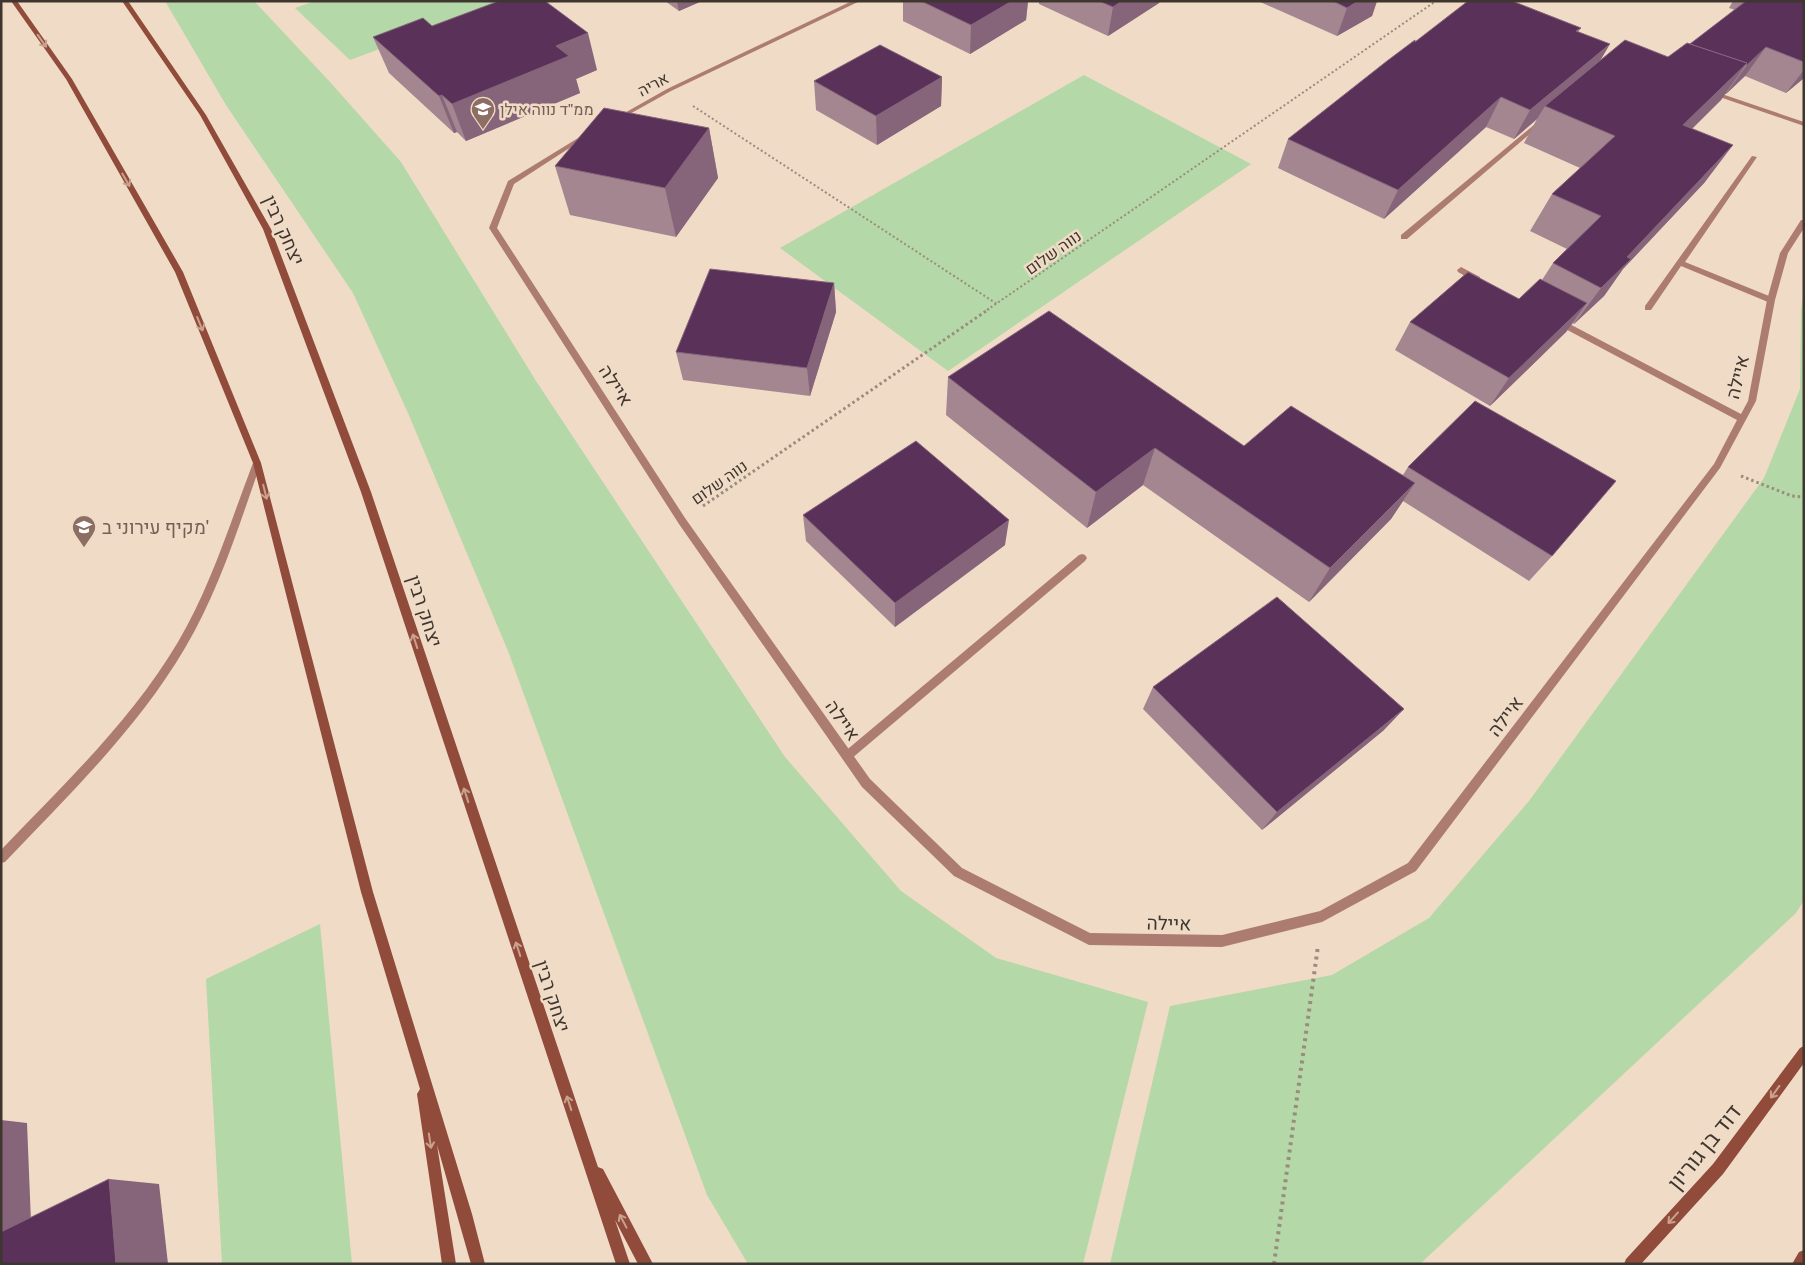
<svg xmlns="http://www.w3.org/2000/svg" width="1805" height="1265" font-family="Cabin,Heebo,sans-serif">
  <style>
    .green { fill: #b4d8a7 }
    .lines { fill: none; stroke-linecap: round; stroke-linejoin: round }
    .path-far2 { stroke: #9a8b7d; stroke-width: 2; stroke-dasharray: 2 2.5; stroke-linecap: butt }
    .path-far1 { stroke: #9a8b7d; stroke-width: 3; stroke-dasharray: 2.5 3; stroke-linecap: butt }
    .path { stroke: #9a8b7d; stroke-width: 4; stroke-dasharray: 3 4.5; stroke-linecap: butt }
    .lane { fill: #ad7c70; fill-rule: evenodd }
    .street { fill: #ad7c70; fill-rule: evenodd }
    .secondary { fill: #904b3b; fill-rule: evenodd }
    .wall { fill: #a48690 }
    .shaded-wall { fill: #86647a }
    .building { fill: #593159; stroke: #86647a }
    .oneway { stroke: #caa18f }
    .labels { text-anchor: middle; stroke-width: 5; stroke-linejoin: round; paint-order: stroke }
    .far-street-label { font-size: 16px; fill: #3f372f; stroke: #f0dbc7 }
    .far-education-label { font-size: 16px; fill: #785e54; stroke: #f0dbc7; text-anchor: start }
    .street-label { font-size: 19px; fill: #3f372f; stroke: #f0dbc7 }
    .education-label { font-size: 19px; fill: #785e54; stroke: #f0dbc7; text-anchor: start }
    .near-street-label { font-size: 22px; fill: #3f372f; stroke: #f0dbc7 }
  </style>
  <rect width="100%" height="100%" fill="#f0dbc7"/>
  <g class="green">
    <path d="M165 1H254L330 82 401 162 536 381 785 757 901 891 996 958 1148 1002 1083 1264H748L707 1195 508 651 408 413 353 293 226 105Z"/>
    <path d="M315 1H508L350 60 295 8Z"/>
    <path d="M1084 75 1251 164 948 371 780 248Z"/>
    <path d="M1804 288V900L1796 913 1420 1264H1110L1170 1006 1332 975 1429 918 1529 801 1764 478 1800 389 1801 311Z"/>
    <path d="M320 924 352 1264H222L206 979Z"/>
  </g>
  <g class="lines">
    <g class="path-far2">
      <path d="M693 106 997 304"/>
      <path d="M987 310 1436 1"/>
    </g>
    <g class="path-far1">
      <path d="M1741 476 1792 496 1804 497"/>
      <path d="M703 506 989 309"/>
    </g>
    <path class="path" d="M1274 1264 1318 946"/>
    <g class="lane">
      <path d="M1752 156 1757 157 1685 262 1774 298V302H1768L1681 266 1651 310H1645V306Z"/>
      <path d="M1082 554 1085 555 1087 558 1085 561 851 759 847 761 843 759 842 756 843 753 1079 555Z"/>
    </g>
    <g class="street">
      <path d="M852 1H860L671 91 619 120 614 119 667 89Z"/>
      <path d="M1710 90 1804 122V126L1708 93 1707 92Z"/>
      <path d="M1540 120 1545 121 1407 239H1401V235Z"/>
      <path d="M583 135 588 136 514 184 497 228 685 518 870 779 962 868 1090 933 1222 935 1320 911 1408 863 1714 464 1737 420 1556 324V320H1562L1741 414 1748 401 1767 300 1780 253 1801 220H1804V228L1788 253 1775 300 1756 401 1720 468 1416 871 1322 922 1222 947 1089 945 954 876 862 787 679 524 489 228 508 181Z"/>
      <path d="M1461 267 1480 277V281H1474L1458 272 1457 270Z"/>
      <path d="M257 460 261 463C239 525 219 591 185 648 138 728 69 795 5 862L1 863V850C64 784 132 720 178 642 211 586 230 523 253 463Z"/>
    </g>
    <g class="secondary">
      <path d="M11 1H17L72 79 183 272 261 463 373 892 472 1214 485 1264H471L437 1145 456 1264H442L417 1094 420 1089 361 892 253 463 175 272 66 79Z"/>
      <path d="M122 1H128L206 115 271 229 371 492 598 1167 603 1169 653 1264H638L615 1220 630 1264H616L361 492 263 229 200 115Z"/>
      <path d="M1804 1046V1063L1723 1174 1641 1264H1624L1626 1259 1713 1164 1800 1048Z"/>
      <path d="M1804 1250V1264H1792L1799 1252Z"/>
    </g>
  </g>
  <g class="wall">
    <path d="M665 1H702L679 11Z"/>
    <path d="M903 1H1028L1026 20 970 54 903 21Z"/>
    <path d="M1039 1H1160L1159 3 1108 36 1039 4Z"/>
    <path d="M1258 1H1377L1372 16 1337 36Z"/>
    <path d="M1733 1H1804V78L1786 93 1745 76 1726 94H1725L1721 100 1692 129 1705 182 1623 269 1604 296 1574 324 1573 323 1566 332 1490 406 1395 350 1410 322 1519 299 1542 280 1553 263 1567 249 1530 231 1552 194 1580 168 1524 143 1537 119 1514 139 1486 127 1384 219 1278 168 1288 139 1581 28 1578 32 1600 60 1668 57 1690 44 1735 10 1729 8Z"/>
    <path d="M432 26 597 70 576 79 580 93 466 141 457 132 454 133 389 73 373 37Z"/>
    <path d="M942 77 941 106 877 145 816 110 814 81Z"/>
    <path d="M709 128 718 178 676 237 570 215 555 166Z"/>
    <path d="M834 283 836 312 810 396 683 380 676 352Z"/>
    <path d="M948 377 1244 446 1403 475 1408 467 1552 556 1529 581 1403 501 1391 519 1309 602 1143 485 1087 528 946 415Z"/>
    <path d="M803 515 1005 545 895 627 806 541Z"/>
    <path d="M1153 687 1384 730 1262 830 1143 709Z"/>
  </g>
  <g class="shaded-wall">
    <path d="M677 1H702L679 11Z"/>
    <path d="M1012 1H1028L1026 20 970 54 971 25Z"/>
    <path d="M1122 1H1160L1159 3 1108 36 1113 7Z"/>
    <path d="M1358 1H1377L1372 16 1337 36 1347 8Z"/>
    <path d="M588 33 597 70 576 79 580 93 466 141 452 104 556 46Z"/>
    <path d="M1610 44 1593 73 1545 106 1537 119 1514 139 1530 110Z"/>
    <path d="M1766 47 1745 76 1726 94 1747 65Z"/>
    <path d="M1747 63 1721 100 1657 163 1683 125Z"/>
    <path d="M1804 70V78L1786 93Z"/>
    <path d="M942 77 941 106 877 145 876 116Z"/>
    <path d="M442 95 457 132 454 133 439 96Z"/>
    <path d="M1501 97 1486 127 1384 219 1398 190Z"/>
    <path d="M709 128 718 178 676 237 665 188Z"/>
    <path d="M1733 145 1705 182 1623 269 1604 296 1574 324 1601 288 1627 257Z"/>
    <path d="M834 283 836 312 810 396 807 368Z"/>
    <path d="M1587 303 1566 332 1490 406 1509 378Z"/>
    <path d="M1155 448 1143 485 1087 528 1096 492Z"/>
    <path d="M1415 483 1391 519 1309 602 1330 568Z"/>
    <path d="M1009 520 1005 545 895 627V603Z"/>
    <path d="M1404 709 1384 730 1262 830 1277 812Z"/>
    <path d="M1 1120 27 1123 32 1247H1Z"/>
    <path d="M109 1179 159 1184 168 1264H116Z"/>
  </g>
  <g class="building">
    <path d="M499 1H545L588 33 556 46 569 56 452 104 442 95 439 96 373 37 423 18 432 26Z"/>
    <path d="M921 1H1012L971 25Z"/>
    <path d="M1099 1H1122L1113 7Z"/>
    <path d="M1333 1H1358L1347 8Z"/>
    <path d="M1468 1H1512L1581 28 1576 31 1610 44 1530 110 1501 97 1398 190 1288 139 1387 61 1415 40V42Z"/>
    <path d="M1746 1H1804V62L1766 47 1747 65H1746L1747 63 1690 44Z"/>
    <path d="M1625 40 1668 57 1687 43 1747 63 1683 125 1733 145 1627 257 1631 259 1601 288 1553 263 1601 216 1552 194 1615 136 1545 106Z"/>
    <path d="M880 45 942 77 876 116 814 81Z"/>
    <path d="M604 108 709 128 665 188 555 166Z"/>
    <path d="M710 269 834 283 807 368 676 352Z"/>
    <path d="M1468 272 1519 299 1540 279 1587 303 1509 378 1410 322Z"/>
    <path d="M1049 311 1244 446 1291 406 1415 483 1330 568 1155 448 1096 492 948 377Z"/>
    <path d="M1475 401 1616 481 1552 556 1408 467Z"/>
    <path d="M916 441 1009 520 895 603 803 515Z"/>
    <path d="M1277 597 1404 709 1277 812 1153 687Z"/>
    <path d="M109 1179 116 1264H1V1232Z"/>
  </g>
  <defs><path id="oneway-shaft" d="M-6 0H5M1.5-3L5.5 0L1.5 3" fill="none" stroke-width="1.6" stroke-linecap="round" stroke-linejoin="round" transform="scale(1.25)"/></defs>
  <g class="oneway">
    <use href="#oneway-shaft" transform="translate(42 41) rotate(55)"/>
    <use href="#oneway-shaft" transform="translate(126 180) rotate(60)"/>
    <use href="#oneway-shaft" transform="translate(200 324) rotate(68)"/>
    <use href="#oneway-shaft" transform="translate(265 492) rotate(76)"/>
    <use href="#oneway-shaft" transform="translate(415 641) rotate(-108)"/>
    <use href="#oneway-shaft" transform="translate(466 795) rotate(-108)"/>
    <use href="#oneway-shaft" transform="translate(518 949) rotate(-108)"/>
    <use href="#oneway-shaft" transform="translate(1775 1092) rotate(126)"/>
    <use href="#oneway-shaft" transform="translate(569 1103) rotate(-108)"/>
    <use href="#oneway-shaft" transform="translate(430 1141) rotate(81)"/>
    <use href="#oneway-shaft" transform="translate(1673 1218) rotate(132)"/>
    <use href="#oneway-shaft" transform="translate(623 1221) rotate(-118)"/>
  </g>
  <defs>
    <g id="school-pin" transform="scale(1.25)"><path d="M0 17L-7.5 6A9.5 9.5 0 1 1 7.5 6Z" fill="#8d6e63" stroke="#f0dbc7"/><path d="M0-5L7-2L0 1L-7-2ZM-4 1L0 2.5L4 1V4Q0 6-4 4Z" fill="#fff"/></g>
  </defs>
  <g fill-rule="evenodd">
    <use href="#school-pin" x="483" y="109"/>
    <use href="#school-pin" x="84" y="527"/>
  </g>
  <g class="labels">
    <g class="far-street-label">
      <text transform="translate(653 84) rotate(-28)" y="6">אריה</text>
      <text transform="translate(1053 252) rotate(-35)" y="6">נווה שלום</text>
      <text transform="translate(719 482) rotate(-35)" y="6">נווה שלום</text>
    </g>
    <g class="far-education-label">
      <text x="500" y="115">ממ"ד נווה אילן</text>
    </g>
    <g class="street-label">
      <text transform="translate(284 230) rotate(66)" y="7">יצחק רבין</text>
      <text transform="translate(1737 377) rotate(-76)" y="7">איילה</text>
      <text transform="translate(616 385) rotate(57)" y="7">איילה</text>
      <text transform="translate(425 611) rotate(72)" y="7">יצחק רבין</text>
      <text transform="translate(1505 716) rotate(-53)" y="7">איילה</text>
      <text transform="translate(843 720) rotate(55)" y="7">איילה</text>
      <text transform="translate(1169 923) rotate(1)" y="7">איילה</text>
      <text transform="translate(553 996) rotate(72)" y="7">יצחק רבין</text>
    </g>
    <g class="education-label">
      <text x="102" y="534">מקיף עירוני ב'</text>
    </g>
    <g class="near-street-label">
      <text transform="translate(1704 1147) rotate(-51)" y="8">דוד בן גוריון</text>
    </g>
  </g>
  <rect width="1805" height="1265" fill="none" stroke="#3f372f" stroke-width="5"/>
</svg>
